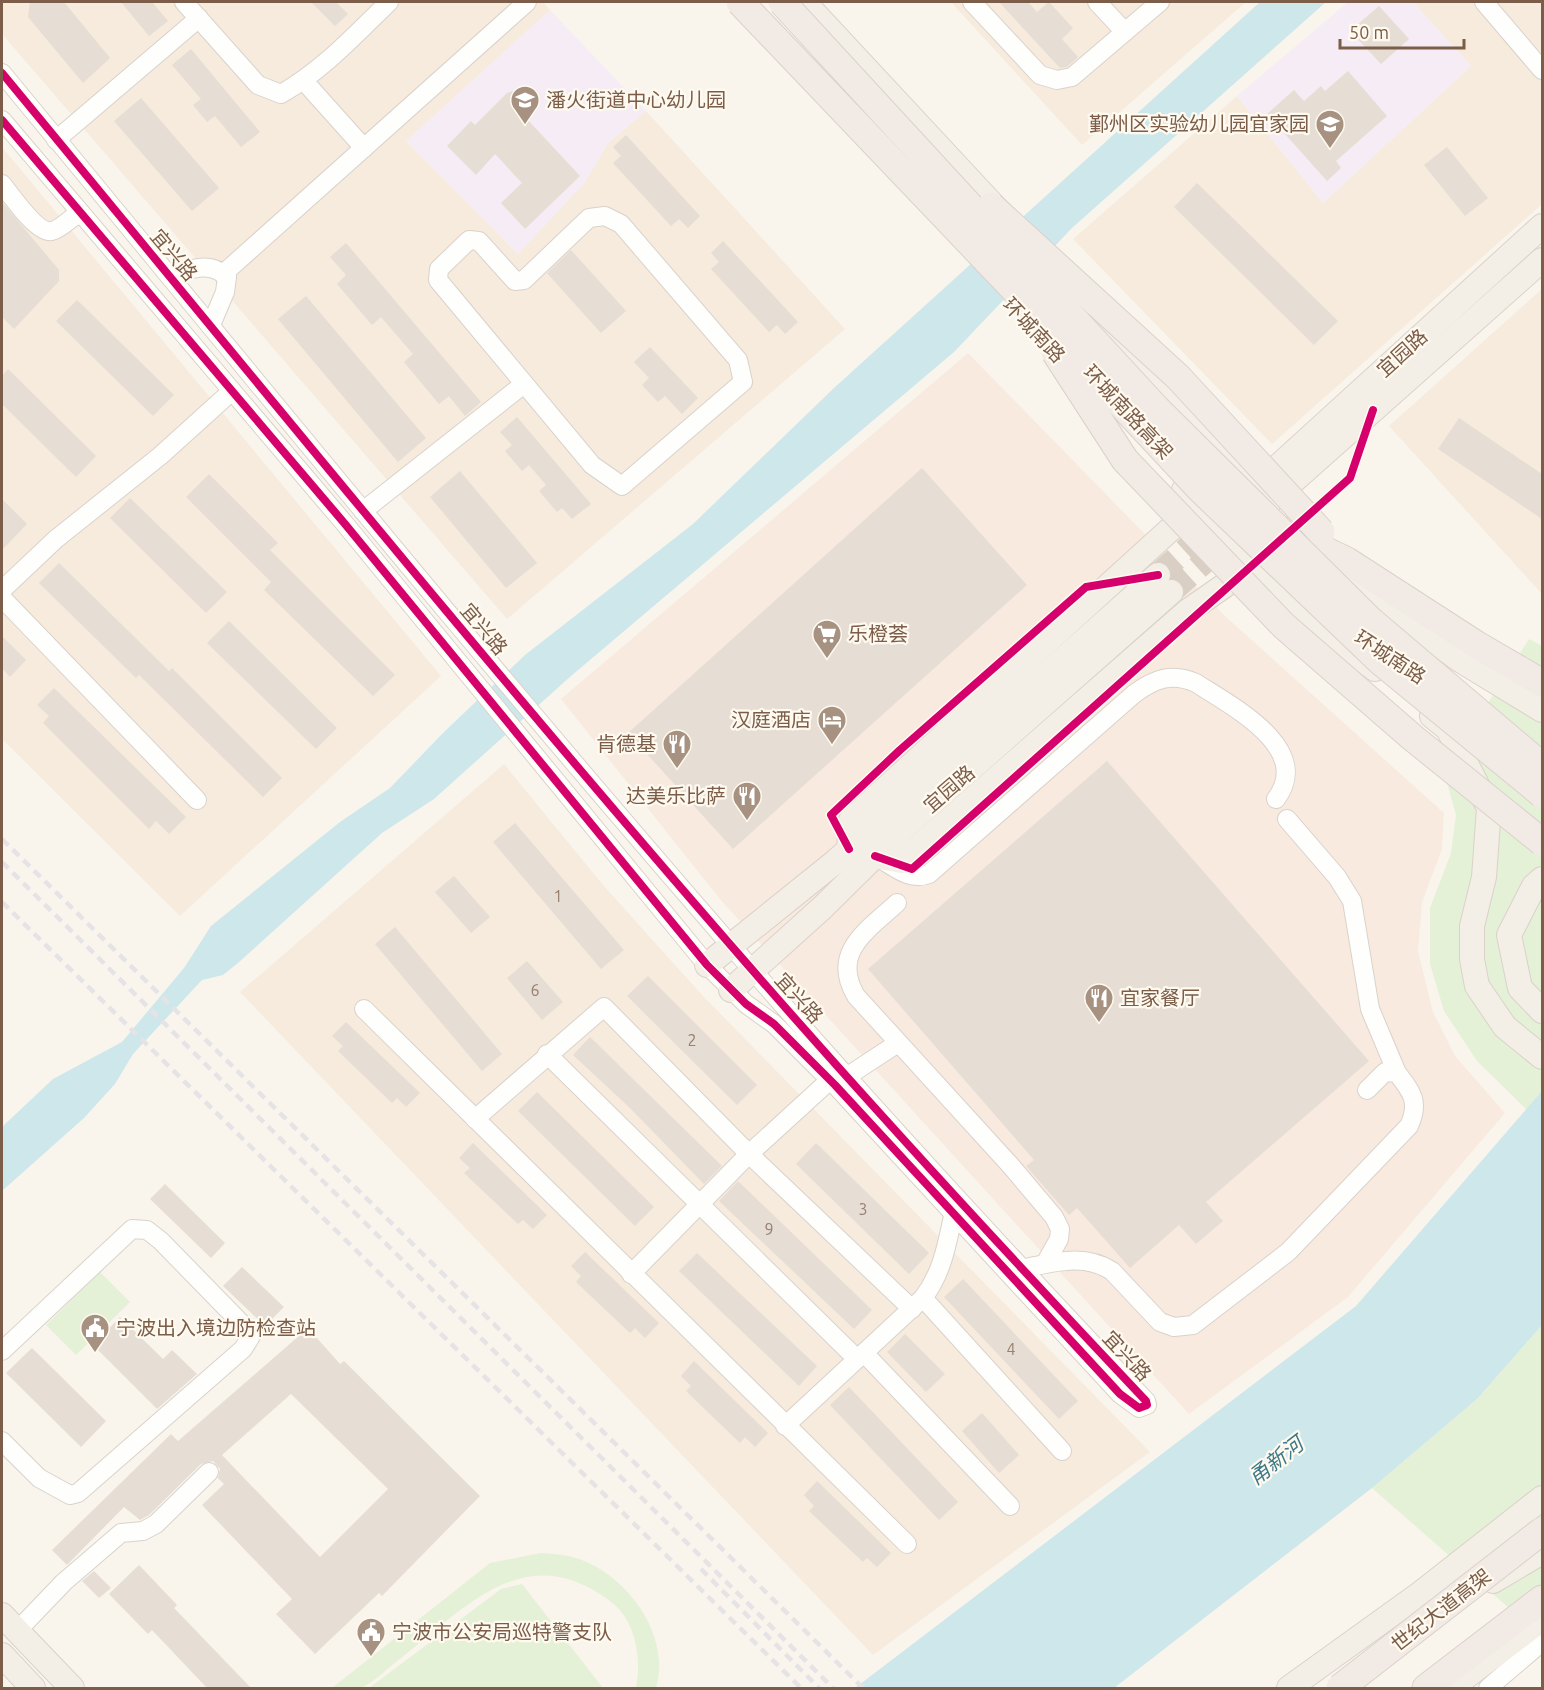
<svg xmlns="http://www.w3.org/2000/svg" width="1544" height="1690" font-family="Ubuntu,'Noto Sans SC',sans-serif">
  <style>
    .residential { fill: #f6ebdd }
    .commercial { fill: #f9eae0 }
    .education { fill: #f6ecf5 }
    .green { fill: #e4f1d6 }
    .water { fill: #cde7eb }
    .building { fill: #e6ddd4; fill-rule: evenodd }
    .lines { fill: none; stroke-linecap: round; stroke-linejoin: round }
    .major-tunnel { stroke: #dacfc4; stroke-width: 24; stroke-dasharray: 24 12; stroke-linecap: butt }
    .minor-casing { stroke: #d9d2cb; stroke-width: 20 }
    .major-casing { stroke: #dad1ca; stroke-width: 26 }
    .highway-casing { stroke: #dad1ca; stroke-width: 29 }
    .minor { stroke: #fefefc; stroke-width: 18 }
    .major { stroke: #f3efe6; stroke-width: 24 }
    .highway { stroke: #f2eae5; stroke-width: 27 }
    .rail { stroke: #e6e3e6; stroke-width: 4.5; stroke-dasharray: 9 6; stroke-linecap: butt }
    .highway-bridge-casing { stroke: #dad1ca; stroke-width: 29; stroke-linecap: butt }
    .highway-bridge { stroke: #f2eae5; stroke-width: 27 }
    .cycleway-casing { stroke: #fffaf0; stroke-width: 11 }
    .cycleway { stroke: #d6006c; stroke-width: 8 }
    .labels { text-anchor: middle; stroke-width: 4.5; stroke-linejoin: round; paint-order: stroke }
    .number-label { font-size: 16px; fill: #987f6e }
    .poi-label { font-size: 20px; fill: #7b5d49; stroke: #fffaf0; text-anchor: start }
    .street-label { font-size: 20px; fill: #7b5d49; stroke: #fffaf0 }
    .water-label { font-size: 21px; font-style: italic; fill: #3d7989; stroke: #fffaf0 }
  </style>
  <rect width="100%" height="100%" fill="#f9f5ed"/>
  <g class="residential">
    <path d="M2 2H543L550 10 406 141 518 254 585 182 608 143 646 111 845 329 507 619 2 34Z"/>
    <path d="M951 2H1246L1082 145Z"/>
    <path d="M1413 2H1542V204L1272 444 1073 239 1237 96 1323 203 1471 66Z"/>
    <path d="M2 147 441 676 180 916 2 739Z"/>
    <path d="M1542 289V594L1389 426Z"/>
    <path d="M504 764 603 885 702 995 1150 1452 873 1655 240 992Z"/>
  </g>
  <path class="commercial" d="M968 353 1225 616 1444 813 1442 849 1422 902 1418 951 1433 1012 1455 1056 1505 1113 1348 1297 1189 1414 719 898 561 699Z"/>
  <g class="education">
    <path d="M1348 2H1413L1471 66 1323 203 1237 96Z"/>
    <path d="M550 10 646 111 608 143 585 182 518 254 406 141Z"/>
  </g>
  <g class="green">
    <path d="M1529 639 1542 646V1091L1527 1110 1477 1061 1444 1011 1430 964V908L1451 853 1456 815 1444 772Z"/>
    <path d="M100 1272 130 1302 76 1355 46 1325Z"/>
    <path d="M1542 1325V1637L1372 1488 1477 1399Z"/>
    <path d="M541 1553C550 1554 559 1554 568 1556 613 1565 657 1614 659 1661 660 1670 658 1680 656 1688H636C642 1659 636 1620 610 1601 523 1536 464 1610 396 1662 386 1670 375 1681 363 1687 356 1690 341 1689 332 1688L490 1563Z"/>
    <path d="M522 1584 603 1688H369L501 1589Z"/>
  </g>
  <g class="water">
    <path d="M1260 2H1326L1072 228 954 352 571 676 434 799 382 833 238 963 223 975 202 980 133 1054 115 1084 84 1118 2 1191V1127L53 1079 122 1042 184 968 211 926 340 822 390 788 443 733 525 655 693 524 834 388Z"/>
    <path d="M1542 1091V1325L1477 1399 1372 1488 1114 1688H855L1356 1306Z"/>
  </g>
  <g class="building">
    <path d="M30 2H64L110 58 83 83 28 17Z"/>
    <path d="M121 2H152L168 21 149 36Z"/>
    <path d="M311 2H336L348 14 335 26Z"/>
    <path d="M999 2H1028L1037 12 1049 2 1073 28 1062 39 1078 57 1067 67 1060 68Z"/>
    <path d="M1379 6 1409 39 1381 64 1350 31Z"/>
    <path d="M191 49 260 132 241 147 215 116 207 122 193 105 201 99 172 65Z"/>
    <path d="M1348 71 1387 116 1336 161 1341 168 1327 181 1267 114 1294 90 1304 101 1321 86 1325 91Z"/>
    <path d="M515 90 524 91 531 100 527 119 580 176 525 229 501 203 522 183 495 154 476 175 447 146 471 121 475 125 507 93Z"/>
    <path d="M141 98 219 188 192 211 114 121Z"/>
    <path d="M626 135 700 216 688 228 679 219 671 226 613 163 621 156 613 147Z"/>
    <path d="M1447 147 1488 198 1465 216 1424 165Z"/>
    <path d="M1197 183 1338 321 1314 345 1174 207Z"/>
    <path d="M2 202 59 270V281L14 329 2 317Z"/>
    <path d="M723 241 798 322 785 334 777 325 769 332 711 269 719 262 711 253Z"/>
    <path d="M346 243 481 402 465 416 449 396 439 404 404 362 413 354 381 317 372 325 337 284 346 275 330 257Z"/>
    <path d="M571 250 626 311 601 333 547 273Z"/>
    <path d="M306 296 426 438 398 462 278 319Z"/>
    <path d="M77 300 174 395 153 416 56 321Z"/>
    <path d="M650 347 698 398 682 414 665 396 658 402 642 385 649 378 634 362Z"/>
    <path d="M8 369 96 456 76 477 2 404V376Z"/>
    <path d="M517 417 591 504 572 519 562 508 557 512 539 491 546 485 529 465 522 471 505 451 512 445 500 432Z"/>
    <path d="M1459 418 1542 474V519L1438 449Z"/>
    <path d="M922 468 1027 585 733 849 628 733Z"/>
    <path d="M460 471 537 563 506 588 430 497Z"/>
    <path d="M209 474 278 543 270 550 395 675 373 696 264 590 271 582 186 497Z"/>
    <path d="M130 498 227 592 206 613 110 518Z"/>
    <path d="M2 499 27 524 2 550Z"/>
    <path d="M59 563 169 671 172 668 282 778 263 797 139 675 136 678 39 583Z"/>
    <path d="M229 621 337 728 316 749 207 643Z"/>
    <path d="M2 636 26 660 10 677 2 668Z"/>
    <path d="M54 688 186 817 169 834 156 821 149 829 43 723 49 716 37 705Z"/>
    <path d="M1107 761 1369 1061 1206 1202 1223 1221 1196 1244 1179 1225 1130 1268 1077 1208 1069 1215 1026 1166 1034 1160 868 969Z"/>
    <path d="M515 823 624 950 601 969 493 842Z"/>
    <path d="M454 876 490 917 471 933 435 892Z"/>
    <path d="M395 927 502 1054 482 1071 375 944Z"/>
    <path d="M527 961 563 1002 542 1020 507 978Z"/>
    <path d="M648 976 757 1085 737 1105 627 996Z"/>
    <path d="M346 1022 420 1093 406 1107 397 1098 392 1103 338 1051 343 1046 332 1036Z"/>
    <path d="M590 1037 722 1166 704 1184 629 1107 573 1055Z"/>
    <path d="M537 1092 654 1207 635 1226 518 1111Z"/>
    <path d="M473 1143 547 1215 533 1229 523 1220 518 1224 464 1173 470 1168 459 1158Z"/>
    <path d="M816 1143 929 1253 909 1274 796 1164Z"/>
    <path d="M738 1181 872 1310 854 1329 719 1201Z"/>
    <path d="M165 1184 225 1243 211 1258 150 1199Z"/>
    <path d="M585 1252 659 1323 645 1338 635 1328 630 1333 576 1282 581 1276 571 1266Z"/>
    <path d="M697 1253 817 1366 799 1386 679 1271Z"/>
    <path d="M242 1267 284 1307 265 1326 223 1286Z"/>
    <path d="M963 1279 1078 1401 1059 1419 944 1297Z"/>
    <path d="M120 1317 163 1359 172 1350 197 1374 157 1409 93 1345Z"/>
    <path d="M308 1328 340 1364 344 1361 480 1496 382 1596 379 1593 315 1654 276 1614 292 1599 202 1505 224 1484 218 1478 220 1469 213 1461 201 1464 149 1515 140 1520 124 1507 67 1565 52 1550 171 1434 178 1441ZM291 1394 388 1489 320 1557 222 1455Z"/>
    <path d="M905 1334 945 1374 926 1392 887 1352Z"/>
    <path d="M32 1348 106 1421 81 1447 6 1373Z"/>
    <path d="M694 1361 768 1433 755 1447 745 1437 740 1443 686 1391 691 1386 681 1376Z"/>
    <path d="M849 1387 958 1502 939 1520 830 1405Z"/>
    <path d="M982 1413 1019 1455 999 1473 962 1431Z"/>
    <path d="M817 1481 891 1553 877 1567 867 1558 863 1562 809 1511 814 1506 804 1495Z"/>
    <path d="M139 1565 177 1605 174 1608 252 1689H208L152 1630 148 1634 109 1594Z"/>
    <path d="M94 1571 111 1588 99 1598 82 1581Z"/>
  </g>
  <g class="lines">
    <g class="major-tunnel">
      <path d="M1158 575 1213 525"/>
      <path d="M1171 592 1227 541"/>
    </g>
    <g class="minor-casing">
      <g id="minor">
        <path d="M184 2 258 85 281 94C323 70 355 35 389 2"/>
        <path d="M972 2 1040 75 1057 80 1072 77 1160 2"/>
        <path d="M1097 2 1125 32"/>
        <path d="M1484 2 1542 70"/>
        <path d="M2 73C249 372 493 673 748 965 877 1113 1011 1258 1146 1401L1147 1405 1139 1408 1120 1394 835 1085 774 1024 746 1004 707 965 345 524 2 120"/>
        <path d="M304 81 364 148"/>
        <path d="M56 140 199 18"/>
        <path d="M2 184C11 195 37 234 52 231 61 229 72 217 80 212"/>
        <path d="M605 216 621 224 738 360 743 382 622 486 592 465 438 280 439 269 469 240 479 241 515 281 524 280 589 218Z"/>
        <path d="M223 274 527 2"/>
        <path d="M169 276C190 270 209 260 227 277L225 292 211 325"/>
        <path d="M363 511 524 384"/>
        <path d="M2 590 56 539 160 456 232 391"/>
        <path d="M2 598 197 800"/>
        <path d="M1287 819 1337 877 1352 901 1370 1009 1397 1073"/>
        <path d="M882 860C897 869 911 881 929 874L1134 694C1154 679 1172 672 1196 683 1231 706 1314 748 1276 799"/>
        <path d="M897 903C868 930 830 952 856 996L1011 1166 1054 1217 1060 1229 1059 1239 1046 1262"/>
        <path d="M364 1009 907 1544"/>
        <path d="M547 1054 857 1359"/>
        <path d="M837 1083 898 1043"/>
        <path d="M475 1119 604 1007 749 1154 912 1309"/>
        <path d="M1014 1270C1047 1265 1081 1251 1112 1271L1160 1322 1174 1327 1193 1325 1288 1252 1409 1126C1420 1102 1412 1092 1397 1073L1385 1072 1367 1090"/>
        <path d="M631 1274 749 1154 830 1080"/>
        <path d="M923 1298 1062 1451"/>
        <path d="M2 1351 132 1229 147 1230 161 1241 240 1322 250 1338 243 1349 78 1493 70 1495 39 1478 2 1441"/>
        <path d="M864 1353 1010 1506"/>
        <path d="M785 1426 923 1298C943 1272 947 1243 954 1212"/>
        <path d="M17 1631 64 1582 121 1533 143 1531 156 1524 209 1472"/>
        <path d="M1488 1688 1542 1642"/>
      </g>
    </g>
    <g class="major-casing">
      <g id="major">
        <path d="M804 2 1005 218"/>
        <path d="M1091 312 1250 485"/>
        <path d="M1262 481 1542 226"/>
        <path d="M1184 490 1253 566 1304 599"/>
        <path d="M1274 498 1542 260"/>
        <path d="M1326 563 1460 660 1542 710"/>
        <path d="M1281 593 1307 619 1375 669"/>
        <path d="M1432 716 1448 729 1489 808 1484 877 1472 926V959L1477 986 1505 1027 1542 1057"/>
        <path d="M849 849 851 820 1196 506"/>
        <path d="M875 856 902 861 1188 611 1251 567"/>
        <path d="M1542 879 1534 886 1509 935 1520 988 1542 1011"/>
        <path d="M707 965 835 862 1158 575"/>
        <path d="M731 990 823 907 899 832 1171 592"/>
        <path d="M1493 1581 1542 1552"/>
        <path d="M2 1615 72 1688"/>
        <path d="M2 1655 33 1688"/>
        <path d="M1289 1688 1421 1593 1542 1498"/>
        <path d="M1451 1688 1542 1619"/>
      </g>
    </g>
    <g class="highway-casing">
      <g id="highway">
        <path d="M1285 531 1347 561 1477 645 1542 683"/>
        <path d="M1426 1688 1542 1599"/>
      </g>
    </g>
    <use href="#minor" class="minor"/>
    <use href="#major" class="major"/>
    <use href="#highway" class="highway"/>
    <g class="rail">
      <path d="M2 839 863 1688"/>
      <path d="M2 862 833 1688"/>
      <path d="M2 902 801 1688"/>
      <path d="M701 1569 819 1688"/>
    </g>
    <g class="highway-bridge-casing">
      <g id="highway-bridge">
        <path d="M740 2 1011 286 1201 490 1380 661 1542 794"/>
        <path d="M782 2 1156 408 1370 620 1542 766"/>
        <path d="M991 206 1178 377 1321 532"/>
        <path d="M1055 352 1125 460 1284 626 1413 738 1542 842"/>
        <path d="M1340 1688 1542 1531"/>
      </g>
    </g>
    <use href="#highway-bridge" class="highway-bridge"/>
    <g class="cycleway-casing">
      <g id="cycleway">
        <path d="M2 73C249 372 493 673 748 965 877 1113 1011 1258 1146 1401L1147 1405 1139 1408 1120 1394 835 1085 774 1024 746 1004 707 965 345 524 2 120"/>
        <path d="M849 849 831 815 900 750 1086 587 1158 575"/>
        <path d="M875 856 912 869 1350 478 1373 410"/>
      </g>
    </g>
    <use href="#cycleway" class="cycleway"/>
  </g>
  <defs>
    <g id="school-pin" transform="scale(1.5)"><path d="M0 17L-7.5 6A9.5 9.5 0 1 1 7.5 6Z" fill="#a79282" stroke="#fffaf0"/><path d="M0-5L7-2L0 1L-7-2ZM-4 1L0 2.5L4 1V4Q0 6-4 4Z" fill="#fff"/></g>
    <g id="supermarket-pin" transform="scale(1.5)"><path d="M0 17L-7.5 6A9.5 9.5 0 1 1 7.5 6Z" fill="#a79282" stroke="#fffaf0"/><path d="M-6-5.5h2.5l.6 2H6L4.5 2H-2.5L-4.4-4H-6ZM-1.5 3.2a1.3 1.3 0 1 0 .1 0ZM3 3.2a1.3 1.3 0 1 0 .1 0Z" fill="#fff"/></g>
    <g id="hotel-pin" transform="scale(1.5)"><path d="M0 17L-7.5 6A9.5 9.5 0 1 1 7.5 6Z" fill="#a79282" stroke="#fffaf0"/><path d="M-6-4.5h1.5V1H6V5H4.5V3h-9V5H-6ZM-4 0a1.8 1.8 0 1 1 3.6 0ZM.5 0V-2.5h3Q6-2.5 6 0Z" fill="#fff"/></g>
    <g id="restaurant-pin" transform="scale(1.5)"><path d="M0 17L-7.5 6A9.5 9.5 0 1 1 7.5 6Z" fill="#a79282" stroke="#fffaf0"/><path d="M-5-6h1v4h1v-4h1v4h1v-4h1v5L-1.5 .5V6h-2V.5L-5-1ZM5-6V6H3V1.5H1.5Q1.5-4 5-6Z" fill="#fff"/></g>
    <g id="civic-pin" transform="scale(1.5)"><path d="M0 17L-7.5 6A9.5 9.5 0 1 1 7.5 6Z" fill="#a79282" stroke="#fffaf0"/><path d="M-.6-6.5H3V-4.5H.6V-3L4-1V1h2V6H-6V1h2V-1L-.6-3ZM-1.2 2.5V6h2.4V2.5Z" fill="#fff"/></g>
  </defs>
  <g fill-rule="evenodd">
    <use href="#school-pin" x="525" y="100"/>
    <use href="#school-pin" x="1330" y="124"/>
    <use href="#supermarket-pin" x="827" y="634"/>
    <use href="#hotel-pin" x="832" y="720"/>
    <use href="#restaurant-pin" x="677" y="744"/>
    <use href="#restaurant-pin" x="747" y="796"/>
    <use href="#restaurant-pin" x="1099" y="998"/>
    <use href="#civic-pin" x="95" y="1328"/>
    <use href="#civic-pin" x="371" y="1632"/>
  </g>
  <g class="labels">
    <g class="number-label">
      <text x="558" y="902">1</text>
      <text x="535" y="996">6</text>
      <text x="692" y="1046">2</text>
      <text x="863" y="1215">3</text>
      <text x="769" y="1235">9</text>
      <text x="1011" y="1355">4</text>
    </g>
    <g class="poi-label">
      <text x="546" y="107">潘火街道中心幼儿园</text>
      <text x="1309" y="131" text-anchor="end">鄞州区实验幼儿园宜家园</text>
      <text x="848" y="641">乐橙荟</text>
      <text x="811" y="727" text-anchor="end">汉庭酒店</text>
      <text x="656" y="751" text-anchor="end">肯德基</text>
      <text x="726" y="803" text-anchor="end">达美乐比萨</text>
      <text x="1120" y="1005">宜家餐厅</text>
      <text x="116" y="1335">宁波出入境边防检查站</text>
      <text x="392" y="1639">宁波市公安局巡特警支队</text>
    </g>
    <g class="street-label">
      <text transform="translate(174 255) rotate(50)" y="7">宜兴路</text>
      <text transform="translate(1034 330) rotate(47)" y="7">环城南路</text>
      <text transform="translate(1402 353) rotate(-42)" y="7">宜园路</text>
      <text transform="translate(1128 412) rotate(47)" y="7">环城南路高架</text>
      <text transform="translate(484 629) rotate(50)" y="7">宜兴路</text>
      <text transform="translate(1390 657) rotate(33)" y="7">环城南路</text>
      <text transform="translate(949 789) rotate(-41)" y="7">宜园路</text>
      <text transform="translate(799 998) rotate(48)" y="7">宜兴路</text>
      <text transform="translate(1127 1356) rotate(47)" y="7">宜兴路</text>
      <text transform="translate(1441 1610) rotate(-38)" y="7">世纪大道高架</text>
    </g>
    <g class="water-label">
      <text transform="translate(1276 1461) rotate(-38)" y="7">甬新河</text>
    </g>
  </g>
  <rect width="1544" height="1690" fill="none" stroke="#7b5d49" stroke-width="6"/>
  <path d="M1340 39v9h124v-9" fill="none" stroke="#7b5d49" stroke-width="3"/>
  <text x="1349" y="39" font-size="18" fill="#7b5d49" stroke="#fffaf0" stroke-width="4.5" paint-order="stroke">50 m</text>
</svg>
